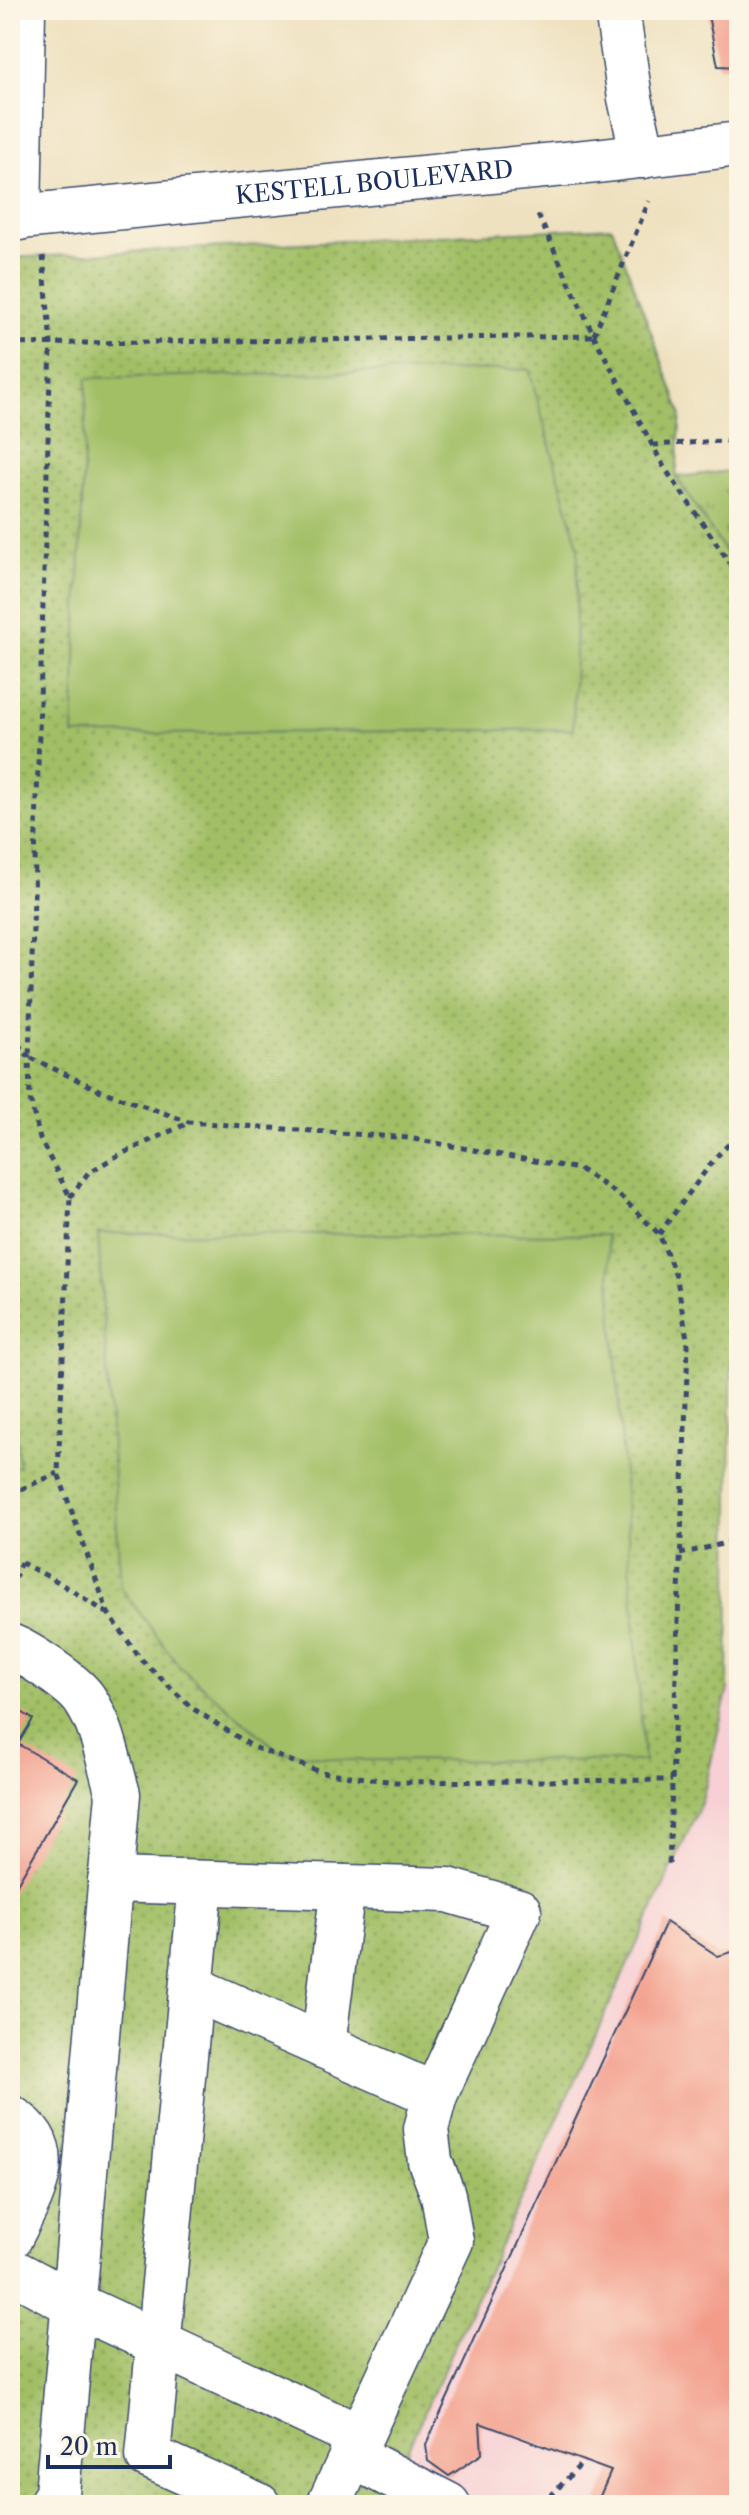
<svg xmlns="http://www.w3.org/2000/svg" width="749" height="2515" font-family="'Libre Caslon Text',serif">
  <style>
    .built { fill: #f7cfd4 }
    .grass { fill: url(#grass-tufts); stroke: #5e7762; stroke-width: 2 }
    .park { fill: url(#park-dots); stroke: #5e7762; stroke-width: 2 }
    .pitch { fill: #a2bf66; stroke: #5e7762; stroke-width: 2 }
    .building { fill: #f39c8a }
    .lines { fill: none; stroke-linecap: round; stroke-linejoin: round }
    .minor-casing { stroke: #3b4a6d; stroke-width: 47 }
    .path { stroke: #3b4a6d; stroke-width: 5; stroke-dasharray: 6 6; stroke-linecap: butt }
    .minor { stroke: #fff; stroke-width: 44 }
    .labels { text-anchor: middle; stroke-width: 6; stroke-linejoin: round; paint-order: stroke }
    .street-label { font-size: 24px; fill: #1b2f5e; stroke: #fcf5e5 }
  </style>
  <defs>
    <pattern id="grass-tufts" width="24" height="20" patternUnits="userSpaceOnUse" patternTransform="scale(2)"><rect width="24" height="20" fill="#a2bf66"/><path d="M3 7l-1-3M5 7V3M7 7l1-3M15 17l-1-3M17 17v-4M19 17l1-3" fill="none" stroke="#839c57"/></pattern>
    <pattern id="park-dots" width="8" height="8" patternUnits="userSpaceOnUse" patternTransform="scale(2)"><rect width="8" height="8" fill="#a2bf66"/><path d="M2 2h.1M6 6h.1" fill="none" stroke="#839c57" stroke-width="1.8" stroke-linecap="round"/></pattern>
  </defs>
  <rect width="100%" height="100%" fill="#fcf5e5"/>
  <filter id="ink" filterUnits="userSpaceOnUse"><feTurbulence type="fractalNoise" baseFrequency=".0125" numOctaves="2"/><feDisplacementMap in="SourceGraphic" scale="16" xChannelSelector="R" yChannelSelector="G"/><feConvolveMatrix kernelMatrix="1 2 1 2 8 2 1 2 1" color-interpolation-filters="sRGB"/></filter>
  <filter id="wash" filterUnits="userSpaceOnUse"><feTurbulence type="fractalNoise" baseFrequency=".006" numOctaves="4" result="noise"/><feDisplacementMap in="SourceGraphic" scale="32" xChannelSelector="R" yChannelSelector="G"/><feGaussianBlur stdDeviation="1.8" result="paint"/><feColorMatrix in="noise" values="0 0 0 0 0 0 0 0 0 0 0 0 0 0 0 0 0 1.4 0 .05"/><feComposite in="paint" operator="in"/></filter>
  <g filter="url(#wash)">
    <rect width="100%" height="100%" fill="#eee1bf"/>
    <path class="built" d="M739 1687V2505H382L702 1801 728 1688Z"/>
    <path class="grass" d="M739 470V573L676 477Z"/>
    <path class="park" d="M612 227 681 413 676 477 739 573V1207L733 1216 728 1688 702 1801 382 2505H10V258Z"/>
    <g class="pitch">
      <path d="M529 369 578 546 573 729 73 735 87 378Z"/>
      <path d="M98 1233 607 1235 644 1761 342 1760 279 1751 181 1668 121 1588Z"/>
      <path d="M10 1333 19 1467H10Z"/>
    </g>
    <g id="blocks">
      <g class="building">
        <path d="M707 10H739V67L718 66Z"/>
        <path d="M10 1705 33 1719 18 1744 78 1779 10 1896Z"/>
        <path d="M666 1922 718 1956 739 1950V2505H596L611 2471 480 2423 482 2454 449 2476 428 2461 426 2445Z"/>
      </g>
    </g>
  </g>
  <g filter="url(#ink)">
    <use href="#blocks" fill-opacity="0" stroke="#3b4a6d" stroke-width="2"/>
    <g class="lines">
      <g class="minor-casing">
        <g id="minor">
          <path d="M617 10 630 98 643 156"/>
          <path id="s1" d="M10 218 596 161 739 144"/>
          <path d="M19 218 23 10"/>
          <path d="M10 1646C28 1653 75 1684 85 1700 103 1726 109 1764 118 1794L57 2494 50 2505"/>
          <path d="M110 1880 448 1890 519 1911 435 2095 426 2129 430 2161 443 2195 451 2241 329 2505"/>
          <path d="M201 1883 148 2456 258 2505"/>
          <path d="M192 1988 435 2095"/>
          <path d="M323 2046 343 1887"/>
          <path d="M10 2117C63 2149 30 2197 10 2238"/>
          <path d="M10 2270 74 2304 360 2437"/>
          <path d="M351 2455 448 2505"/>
        </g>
      </g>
      <g class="path">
        <path d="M538 215 594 336 664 467 739 576"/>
        <path d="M43 256 51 344 29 1057 101 1091 189 1122 408 1138 579 1169 620 1196 659 1234 677 1279 688 1345 669 1868"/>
        <path d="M594 335 649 201"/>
        <path d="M10 344 594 336"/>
        <path d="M653 445 739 440"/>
        <path d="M10 1035 29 1057 30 1099 40 1139 70 1197 58 1473 108 1613 140 1658 192 1708 253 1747 321 1772 395 1782 672 1780"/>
        <path d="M70 1197 88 1173 115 1157 188 1123"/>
        <path d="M659 1234 715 1158 739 1134"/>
        <path d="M10 1494 58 1473"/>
        <path d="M680 1554 739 1540"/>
        <path d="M10 1557 55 1580 107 1613"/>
        <path d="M10 1590 21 1562"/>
        <path d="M542 2505 584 2461"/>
      </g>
      <use href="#minor" class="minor"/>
    </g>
  </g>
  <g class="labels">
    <g class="street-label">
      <text dy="8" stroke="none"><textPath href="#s1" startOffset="366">KESTELL BOULEVARD</textPath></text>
    </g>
  </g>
  <rect width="749" height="2515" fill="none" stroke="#fcf5e5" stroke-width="40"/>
  <path d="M48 2455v12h122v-12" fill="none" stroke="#1b2f5e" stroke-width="4"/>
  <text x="60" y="2455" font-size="24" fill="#1b2f5e" stroke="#fcf5e5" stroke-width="6" paint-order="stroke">20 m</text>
</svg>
